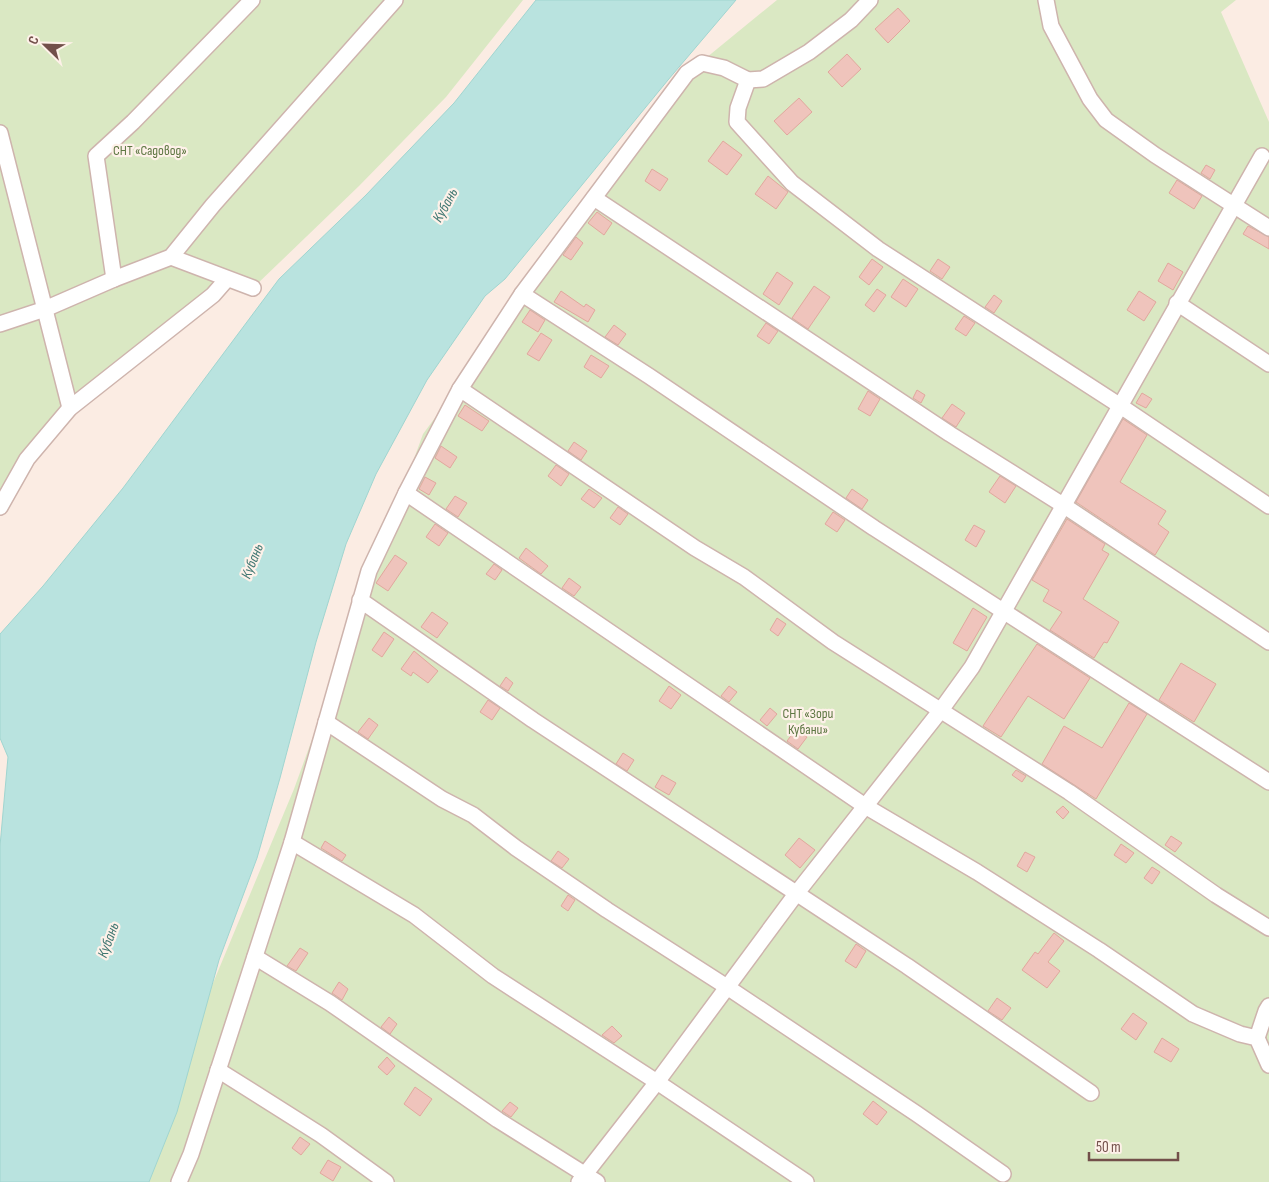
<svg xmlns="http://www.w3.org/2000/svg" width="1269" height="1182" font-family="'Sofia Sans Condensed',sans-serif">
  <style>
    .green { fill: #dae8c3 }
    .water { fill: #b9e3df; stroke: #a0d5d0 }
    .building { fill: #efc4bc; stroke: #e1a79d }
    .lines { fill: none; stroke-linecap: round; stroke-linejoin: round }
    .minor-casing { stroke: #ceb4ad; stroke-width: 18 }
    .minor { stroke: #fff; stroke-width: 15 }
    .labels { text-anchor: middle; stroke-width: 4.5; stroke-linejoin: round; paint-order: stroke }
    .park-label { font-size: 14px; fill: #5e7743; stroke: #fef1e9 }
    .water-label { font-size: 15px; font-style: italic; fill: #407772; stroke: #fef1e9 }
  </style>
  <rect width="100%" height="100%" fill="#fbece3"/>
  <g class="green">
    <path d="M0 0H523L446 97 359 186 253 288 227 279 70 408 0 507Z"/>
    <path d="M777 0H1236L1221 12 1269 122V1182H130L294 789 423 434 695 67Z"/>
  </g>
  <path class="water" d="M536 0H736L668 80 505 279 485 296 427 380 376 474 346 544 316 642 280 778 257 858 219 960 177 1112 149 1182H0V846L8 757 0 738V634L43 586 123 488 279 279 366 195 454 103Z"/>
  <g class="building">
    <path d="M898 8 910 21 888 43 875 29Z"/>
    <path d="M847 54 861 69 842 87 828 72Z"/>
    <path d="M799 98 812 112 787 135 774 121Z"/>
    <path d="M723 141 742 155 727 175 708 161Z"/>
    <path d="M1206 165 1215 170 1210 179 1201 173Z"/>
    <path d="M652 169 668 179 660 191 645 181Z"/>
    <path d="M768 176 788 192 776 209 755 194Z"/>
    <path d="M1177 180 1202 196 1194 209 1169 193Z"/>
    <path d="M597 212 612 223 604 235 588 223Z"/>
    <path d="M1248 226 1269 237V249L1243 234Z"/>
    <path d="M576 237 583 243 571 260 563 255Z"/>
    <path d="M872 259 883 267 869 285 859 277Z"/>
    <path d="M938 259 950 267 942 279 930 271Z"/>
    <path d="M1168 263 1183 272 1173 290 1158 281Z"/>
    <path d="M777 272 793 283 779 305 763 294Z"/>
    <path d="M903 279 918 289 906 307 891 297Z"/>
    <path d="M814 286 830 297 808 329 792 318Z"/>
    <path d="M877 289 886 295 874 312 865 305Z"/>
    <path d="M561 291 584 307 586 304 595 310 588 322 554 302Z"/>
    <path d="M1139 291 1156 302 1144 321 1127 310Z"/>
    <path d="M994 295 1002 301 994 313 985 307Z"/>
    <path d="M530 310 545 320 538 332 522 322Z"/>
    <path d="M964 316 975 323 966 336 955 329Z"/>
    <path d="M766 323 778 331 769 344 757 336Z"/>
    <path d="M614 325 626 334 618 345 605 337Z"/>
    <path d="M541 333 552 340 539 361 527 354Z"/>
    <path d="M591 355 609 366 601 378 584 367Z"/>
    <path d="M917 390 925 395 921 403 913 398Z"/>
    <path d="M868 391 880 399 870 416 858 409Z"/>
    <path d="M1142 393 1152 399 1146 408 1136 403Z"/>
    <path d="M952 404 965 413 956 427 942 418Z"/>
    <path d="M465 405 489 421 482 431 458 416Z"/>
    <path d="M1123 419 1147 435 1120 482 1166 511 1158 524 1169 532 1155 555 1076 502Z"/>
    <path d="M574 442 587 451 581 460 568 451Z"/>
    <path d="M441 446 457 457 450 468 435 458Z"/>
    <path d="M556 465 569 474 561 486 548 476Z"/>
    <path d="M1000 476 1016 486 1005 503 989 492Z"/>
    <path d="M425 477 436 483 429 495 419 489Z"/>
    <path d="M589 489 602 498 594 508 581 499Z"/>
    <path d="M852 489 868 500 862 509 846 498Z"/>
    <path d="M455 496 467 503 458 517 446 509Z"/>
    <path d="M618 507 628 514 620 525 610 518Z"/>
    <path d="M833 512 845 520 837 532 825 524Z"/>
    <path d="M1067 519 1105 544 1102 550 1109 554 1083 599 1119 622 1107 643 1104 642 1094 658 1050 630 1062 612 1043 601 1049 590 1032 580Z"/>
    <path d="M435 524 448 533 439 546 426 537Z"/>
    <path d="M974 525 985 531 976 547 965 540Z"/>
    <path d="M526 548 548 566 541 574 519 558Z"/>
    <path d="M395 555 407 563 388 591 376 583Z"/>
    <path d="M494 564 502 570 495 580 486 574Z"/>
    <path d="M569 578 581 587 574 596 562 588Z"/>
    <path d="M973 608 987 617 967 651 953 643Z"/>
    <path d="M432 612 448 623 437 638 421 627Z"/>
    <path d="M777 618 786 624 778 636 770 630Z"/>
    <path d="M384 632 394 639 382 657 372 650Z"/>
    <path d="M1037 644 1090 678 1064 719 1028 696 1001 737 983 726Z"/>
    <path d="M414 651 438 671 428 683 413 672 411 676 401 669Z"/>
    <path d="M1181 663 1216 684 1194 722 1159 700Z"/>
    <path d="M506 677 513 683 508 691 500 686Z"/>
    <path d="M669 686 681 695 671 709 659 701Z"/>
    <path d="M729 686 737 692 729 702 721 696Z"/>
    <path d="M488 700 500 708 492 720 480 712Z"/>
    <path d="M1129 703 1147 714 1096 799 1042 764 1064 726 1102 748Z"/>
    <path d="M770 708 777 714 767 726 760 720Z"/>
    <path d="M369 718 378 725 368 739 358 732Z"/>
    <path d="M796 729 807 737 798 749 787 741Z"/>
    <path d="M623 753 634 760 627 771 616 764Z"/>
    <path d="M1016 770 1026 776 1022 782 1012 775Z"/>
    <path d="M662 775 676 783 669 795 655 787Z"/>
    <path d="M1063 806 1069 812 1063 819 1056 812Z"/>
    <path d="M1171 836 1182 843 1175 852 1165 845Z"/>
    <path d="M799 838 815 850 800 868 785 855Z"/>
    <path d="M325 841 346 855 342 861 321 848Z"/>
    <path d="M1121 844 1134 853 1126 863 1114 855Z"/>
    <path d="M558 851 569 859 562 868 551 861Z"/>
    <path d="M1025 852 1035 857 1027 872 1017 866Z"/>
    <path d="M1152 867 1160 872 1152 884 1144 878Z"/>
    <path d="M568 895 575 900 568 911 561 906Z"/>
    <path d="M1054 933 1064 941 1048 962 1060 971 1047 988 1022 970 1035 952 1038 954Z"/>
    <path d="M856 944 866 951 856 968 845 961Z"/>
    <path d="M300 948 308 953 296 971 287 966Z"/>
    <path d="M339 982 348 989 342 1000 332 993Z"/>
    <path d="M997 998 1011 1008 1002 1020 988 1011Z"/>
    <path d="M1133 1013 1147 1023 1136 1040 1121 1029Z"/>
    <path d="M389 1017 397 1024 390 1034 381 1027Z"/>
    <path d="M612 1026 622 1036 614 1043 602 1035Z"/>
    <path d="M1162 1038 1179 1049 1171 1062 1154 1052Z"/>
    <path d="M387 1057 395 1066 387 1075 378 1067Z"/>
    <path d="M415 1087 432 1099 420 1116 404 1104Z"/>
    <path d="M873 1101 887 1112 877 1125 863 1114Z"/>
    <path d="M510 1102 518 1108 511 1117 502 1111Z"/>
    <path d="M300 1137 310 1144 301 1155 292 1148Z"/>
    <path d="M328 1160 341 1167 333 1181 320 1173Z"/>
  </g>
  <g class="lines">
    <g class="minor-casing">
      <g id="minor">
        <path d="M1046 0 1051 26 1090 99 1106 120 1155 155 1269 228"/>
        <path d="M748 80 738 108 737 122 792 183 878 249 1119 405 1269 506"/>
        <path d="M0 133 70 408"/>
        <path d="M594 198 950 434 1063 505 1269 642"/>
        <path d="M171 257 253 288"/>
        <path d="M114 279 96 156 133 122 252 0"/>
        <path d="M522 294 649 376 874 528 1269 782"/>
        <path d="M1177 303 1269 364"/>
        <path d="M0 324 45 309 114 279 171 257 213 205 395 0"/>
        <path d="M460 389 695 548 744 577 833 642 1069 792 1216 895 1269 928"/>
        <path d="M406 493 865 806 977 872 1099 950 1193 1014 1240 1034 1257 1038 1269 1065"/>
        <path d="M0 507 27 459 70 408 213 295 227 279"/>
        <path d="M360 600 533 720 907 966 1091 1093"/>
        <path d="M326 722 442 799 473 815 516 848 607 910 727 987 917 1114 1003 1174"/>
        <path d="M292 842 414 915 493 976 657 1082 806 1182"/>
        <path d="M255 957 330 1003 498 1120 597 1182"/>
        <path d="M1257 1038 1266 1011 1269 1006"/>
        <path d="M218 1070 321 1135 386 1182"/>
        <path d="M179 1182 191 1154 292 842 369 571 406 493 460 389 522 294 687 73 702 63 724 68 748 80 763 79 809 52 851 20 870 0"/>
        <path d="M579 1182 657 1082 796 894 941 710 972 667 1262 156"/>
      </g>
    </g>
    <use href="#minor" class="minor"/>
  </g>
  <g class="labels">
    <g class="park-label">
      <text x="150" y="155">СНТ «Садовод»</text>
      <text x="808" y="718">СНТ «Зори<tspan x="808" dy="16">Кубани»</tspan></text>
    </g>
    <g class="water-label">
      <text transform="translate(445 205) rotate(-61)" y="5">Кубань</text>
      <text transform="translate(252 561) rotate(-68)" y="5">Кубань</text>
      <text transform="translate(108 940) rotate(-69)" y="5">Кубань</text>
    </g>
  </g>
  <g transform="translate(45 45) rotate(293)" stroke="#fef1e9" stroke-width="4" paint-order="stroke">
  <path d="M0-4L9 19L0 12L-9 19Z" fill="#724f4a"/>
  <text y="-8" font-size="14" font-weight="bold" text-anchor="middle" fill="#724f4a">С</text>
  </g>
  <path d="M1089 1152v8h89v-8" fill="none" stroke="#724f4a" stroke-width="2.5"/>
  <text x="1096" y="1152" font-size="15" fill="#724f4a" stroke="#fef1e9" stroke-width="4" paint-order="stroke">50 m</text>
</svg>
